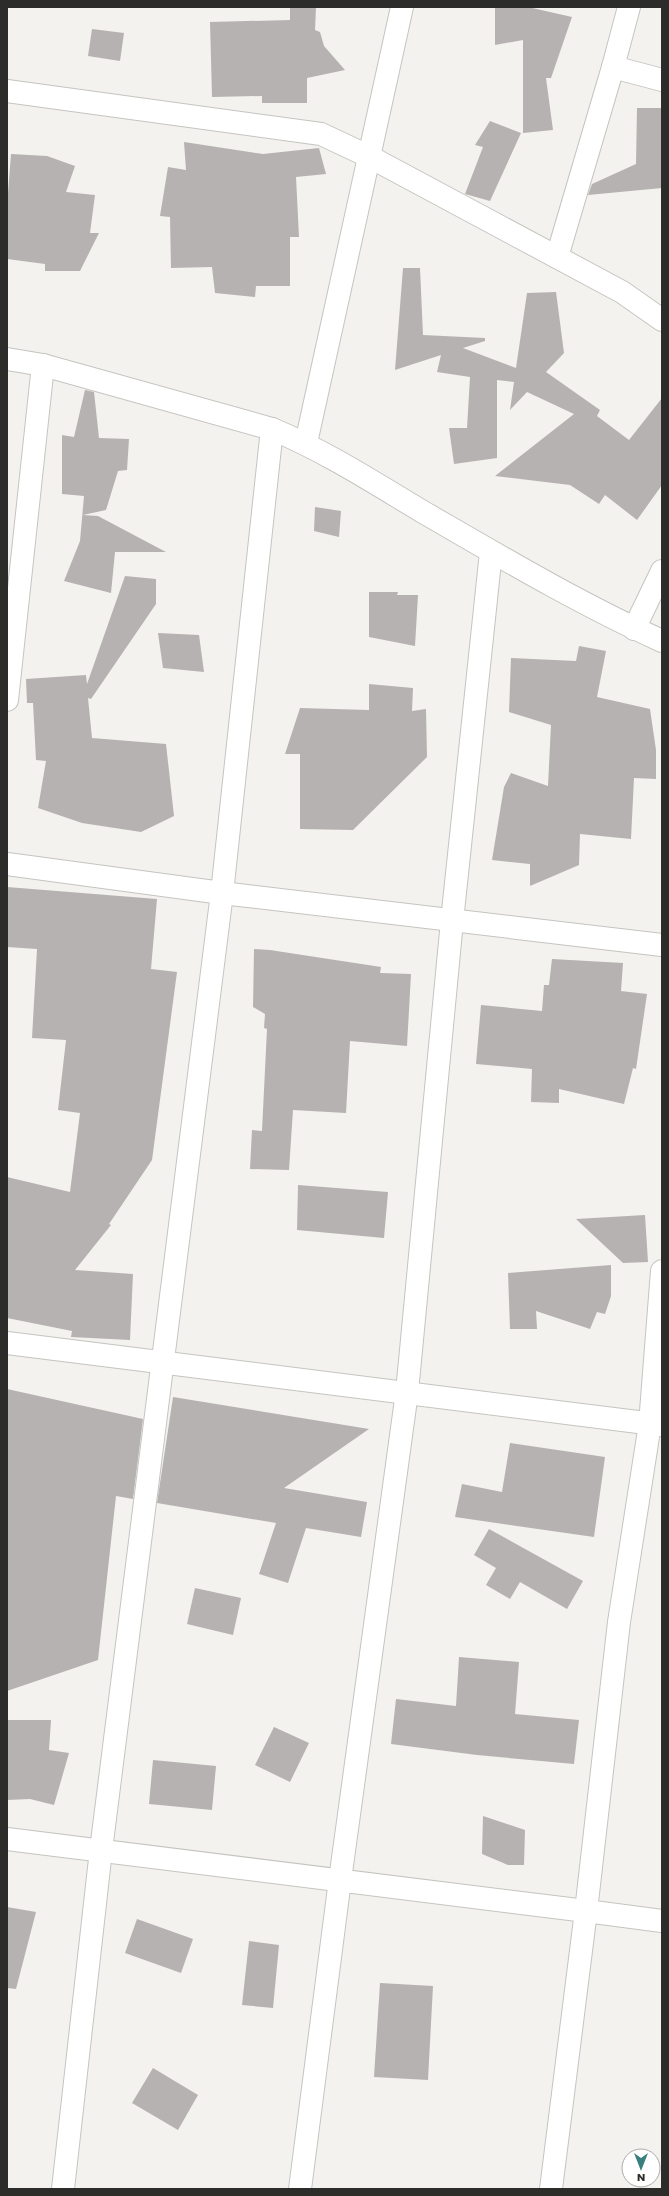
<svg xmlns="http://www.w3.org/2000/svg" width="669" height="2196" font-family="Poppins,sans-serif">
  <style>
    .building { fill: #b6b2b1 }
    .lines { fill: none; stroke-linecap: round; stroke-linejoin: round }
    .street-casing { stroke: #c5c4c0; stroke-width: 24 }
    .street { stroke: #fff; stroke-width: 22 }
  </style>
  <rect width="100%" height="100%" fill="#f3f2ee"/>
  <g class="building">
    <path d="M290 7H316L315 30 320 32 324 46 345 70 307 78V103H262V96L212 97 210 22 290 20Z"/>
    <path d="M495 7H528L572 17 551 78H546L553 130 523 133V40L495 45Z"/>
    <path d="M92 29 124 33 120 61 88 56Z"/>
    <path d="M637 108H662V188L588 195 592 184 636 164Z"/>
    <path d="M490 121 521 133 490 201 465 194 483 147 475 145Z"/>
    <path d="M184 142 263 154 319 148 326 174 296 177 299 237H290V286H256L255 297 215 293 212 267 171 268 170 217 160 216 168 167 186 170Z"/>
    <path d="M11 154 47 156 75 166 66 192 95 195 90 233H99L80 271H45V264L7 259V206Z"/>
    <path d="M403 268H420L423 335 485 338V341L463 348 516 368 527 293 556 292 564 353 546 372 600 410 597 416 629 440 662 398V485L637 520 605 495 599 504 570 485 495 476 574 414 527 392 510 410 514 382 497 380V458L454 464 449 428H467L470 377 437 372 441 355 395 370Z"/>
    <path d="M85 390 94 392 99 438 129 439 127 470 118 471 106 510 83 515 98 516 166 552H115L111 593 64 581 80 541 84 496 62 494V435L74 437Z"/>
    <path d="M315 507 341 511 339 537 314 531Z"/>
    <path d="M125 576 156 579V604L91 699 88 698 92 738 166 744 174 816 141 832 82 823 38 808 46 761 36 760 33 703H27L26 679 86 675 87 684Z"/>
    <path d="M369 592H398L397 595H418L415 646 369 637Z"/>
    <path d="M158 633 199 635 204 672 163 668Z"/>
    <path d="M579 646 606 651 597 697 650 709 656 750V779L634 778 631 839 580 834 579 865 530 886V864L492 860 504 787 511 773 548 786 551 725 509 712 511 658 576 661Z"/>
    <path d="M369 684 413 688 412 711 426 709 427 757 353 830 300 829V754H285L300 708 369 710Z"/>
    <path d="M7 887 157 899 151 969 177 972 152 1160 109 1224 111 1225 75 1270 133 1274 130 1340 71 1337 72 1331 7 1318V1177L70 1192 80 1113 58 1110 66 1040 32 1038 37 949 7 947Z"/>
    <path d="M254 949 270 950 381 967 380 973 411 974 407 1046 350 1041 346 1113 293 1110 289 1170 250 1169 252 1130 262 1131 267 1029 264 1028 265 1014 253 1007Z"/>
    <path d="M552 959 623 963 621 991 647 994 636 1069 633 1068 624 1104 559 1089V1103L531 1102 532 1069 476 1064 481 1005 542 1011 544 985H549Z"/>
    <path d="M298 1185 388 1192 384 1238 297 1230Z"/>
    <path d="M645 1215 648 1262 623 1263 576 1219Z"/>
    <path d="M611 1265V1296L605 1314 597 1312 590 1329 536 1311 537 1329H510L508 1273Z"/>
    <path d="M7 1389 143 1419 133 1499 116 1496 98 1660 7 1691Z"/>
    <path d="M173 1397 369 1429 284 1488 367 1502 361 1537 306 1528 288 1583 259 1574 276 1523 157 1503Z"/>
    <path d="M510 1443 605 1457 594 1537 455 1517 462 1484 502 1492Z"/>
    <path d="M489 1529 583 1581 567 1609 520 1582 510 1599 486 1585 496 1568 474 1555Z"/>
    <path d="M195 1588 241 1598 233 1635 187 1624Z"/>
    <path d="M459 1657 519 1662 515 1714 579 1720 574 1764 477 1755 391 1744 396 1699 456 1706Z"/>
    <path d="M7 1720H51L49 1750 69 1753 54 1805 30 1799 7 1800Z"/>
    <path d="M274 1727 309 1743 290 1782 255 1765Z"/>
    <path d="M153 1760 216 1766 212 1810 149 1804Z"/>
    <path d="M483 1816 525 1830 524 1865H508L482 1854Z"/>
    <path d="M7 1907 36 1912 16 1989 7 1988Z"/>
    <path d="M137 1919 193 1939 181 1973 125 1953Z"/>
    <path d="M249 1941 279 1945 273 2008 242 2005Z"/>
    <path d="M380 1983 433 1986 428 2080 374 2077Z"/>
    <path d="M153 2068 198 2095 178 2130 132 2103Z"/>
  </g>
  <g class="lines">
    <g class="street-casing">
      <g id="street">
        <path d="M629 7 613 67 662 80"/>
        <path d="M7 91 321 134 370 157 622 292 662 320"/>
        <path d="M557 257 613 67"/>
        <path d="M7 359 43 365 272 429C325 451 373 482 423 512 501 557 580 604 662 641"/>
        <path d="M306 443 402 7"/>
        <path d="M634 629 662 571"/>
        <path d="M7 700 43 365"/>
        <path d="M7 864 222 893 662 945"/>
        <path d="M662 1271 650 1424 619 1622 586 1911 662 1921"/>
        <path d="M7 1343 662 1425"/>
        <path d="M7 1839 586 1911 551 2189"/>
        <path d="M63 2189 101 1850 222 893 272 429"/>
        <path d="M300 2189 340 1880 407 1392 452 921 491 552"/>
      </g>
    </g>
    <use href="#street" class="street"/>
  </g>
  <rect width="669" height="2196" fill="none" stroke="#2c2c2a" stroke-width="16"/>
  <g transform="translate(641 2168) rotate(180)"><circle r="19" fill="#ffffff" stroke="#ababaa"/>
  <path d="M0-3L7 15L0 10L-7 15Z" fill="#38807e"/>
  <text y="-6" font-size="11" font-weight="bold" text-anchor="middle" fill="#2c2c2a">N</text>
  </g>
</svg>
